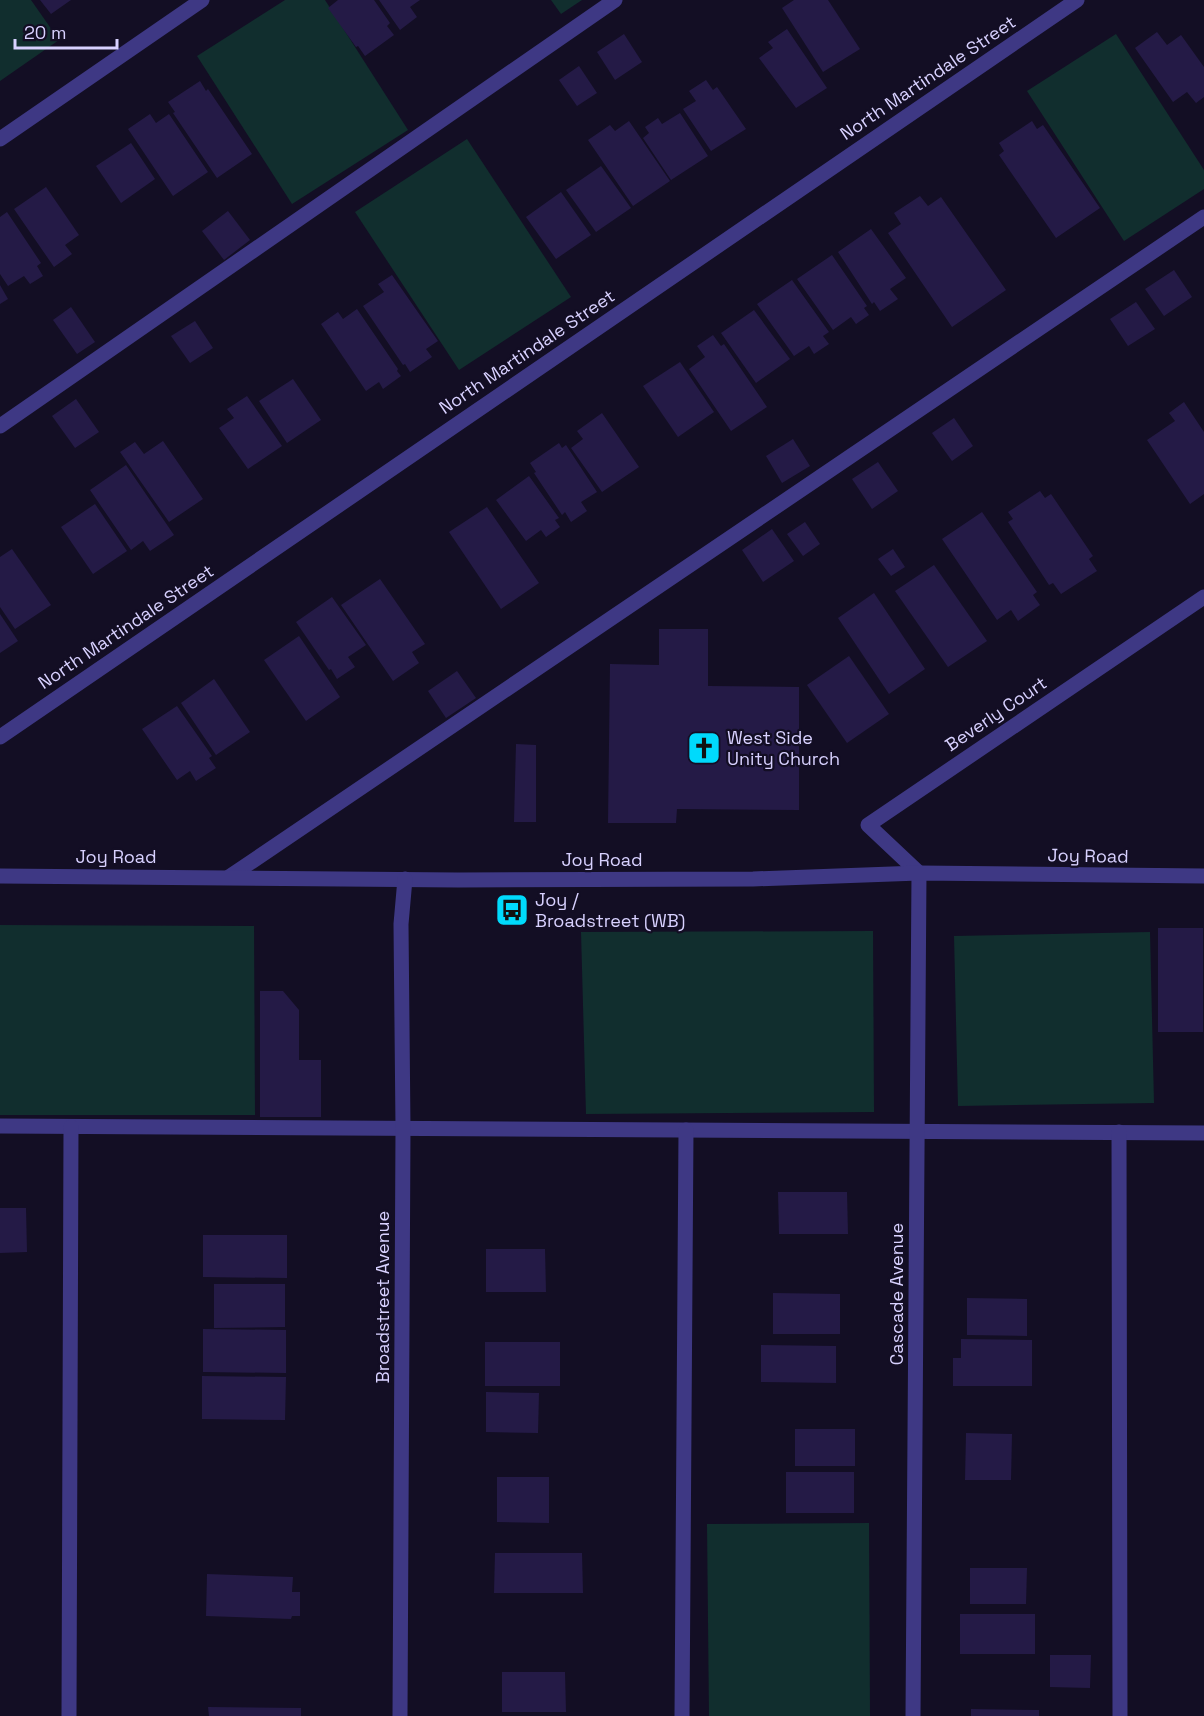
<svg xmlns="http://www.w3.org/2000/svg" width="1204" height="1716" font-family="'Space Grotesk',sans-serif">
  <style>
    .green { fill: #112e2e }
    .building { fill: #241a46 }
    .lines { fill: none; stroke-linecap: round; stroke-linejoin: round }
    .service { stroke: #3e3884; stroke-width: 15 }
    .minor { stroke: #3e3884; stroke-width: 15 }
    .tertiary { stroke: #3e3884; stroke-width: 15 }
    .labels { text-anchor: middle; stroke-width: 4.5; stroke-linejoin: round; paint-order: stroke }
    .street-label { font-size: 18px; fill: #d8d1ff; stroke: #130e24 }
    .poi-label { font-size: 18px; fill: #d8d1ff; stroke: #130e24; text-anchor: start }
  </style>
  <rect width="100%" height="100%" fill="#130e24"/>
  <g class="green">
    <path d="M0 0H31L59 40 0 81Z"/>
    <path d="M285 0H325L408 130 292 204 197 56Z"/>
    <path d="M551 0H582L561 14Z"/>
    <path d="M1116 34 1204 170V189L1124 241 1027 91Z"/>
    <path d="M467 139 571 297 459 370 355 212Z"/>
    <path d="M0 925 254 926 255 1115H0Z"/>
    <path d="M873 931 874 1112 586 1114 581 932Z"/>
    <path d="M1150 932 1154 1103 958 1106 954 936Z"/>
    <path d="M869 1523 870 1716H709L707 1524Z"/>
  </g>
  <g class="building">
    <path d="M40 0H71L51 14Z"/>
    <path d="M338 0H374L390 23 387 26 394 35 365 56 358 46 356 47 328 8Z"/>
    <path d="M379 0H420L410 7 417 17 400 30Z"/>
    <path d="M794 0H828L860 49 823 72 782 8Z"/>
    <path d="M787 29 827 88 796 108 759 58 773 48 768 42Z"/>
    <path d="M1157 32 1167 45 1181 35 1204 67V97L1196 103 1187 92 1173 102 1135 48Z"/>
    <path d="M624 34 642 62 615 80 597 52Z"/>
    <path d="M579 66 597 93 577 106 559 80Z"/>
    <path d="M706 80 713 90 717 87 746 129 711 151 683 109 696 101 689 91Z"/>
    <path d="M200 81 206 91 208 89 252 154 217 178 173 113 175 112 168 102Z"/>
    <path d="M680 113 708 156 671 180 643 138 649 133 645 127 658 118 662 124Z"/>
    <path d="M150 114 156 123 169 114 208 172 173 196 128 129Z"/>
    <path d="M629 121 670 181 633 206 588 140 610 125 615 131Z"/>
    <path d="M1032 121 1037 129 1043 125 1100 208 1056 238 999 155 1004 151 999 143Z"/>
    <path d="M131 143 155 179 121 203 96 166Z"/>
    <path d="M601 166 631 208 596 232 566 190Z"/>
    <path d="M46 187 79 235 65 245 72 254 54 267 14 209Z"/>
    <path d="M561 192 591 235 556 259 526 217Z"/>
    <path d="M920 196 928 206 941 197 1006 290 952 327 888 233 901 224 894 213Z"/>
    <path d="M228 211 250 240 224 260 202 231Z"/>
    <path d="M7 212 41 263 37 266 43 276 30 284 24 276 8 286 0 274V217Z"/>
    <path d="M871 229 906 278 890 289 898 299 880 311 874 302 872 304 838 252Z"/>
    <path d="M832 255 867 306 864 308 869 315 856 324 851 317 833 330 797 279Z"/>
    <path d="M1174 270 1192 297 1164 316 1145 289Z"/>
    <path d="M392 275 438 341 426 349 432 357 410 372 405 364 403 365 363 306 384 292 378 284Z"/>
    <path d="M792 280 829 332 823 336 829 344 814 354 809 346 794 356 757 304Z"/>
    <path d="M0 285 8 299 0 304Z"/>
    <path d="M1136 302 1155 329 1128 346 1110 319Z"/>
    <path d="M71 307 95 342 77 354 53 320Z"/>
    <path d="M357 309 398 369 397 371 401 376 383 389 379 382 366 391 321 324 338 312 343 319Z"/>
    <path d="M754 310 790 359 756 383 721 333Z"/>
    <path d="M195 321 213 348 190 363 171 336Z"/>
    <path d="M713 335 721 346 724 344 767 407 731 431 689 369 705 357 697 346Z"/>
    <path d="M680 362 714 412 678 437 643 386Z"/>
    <path d="M293 379 321 420 287 443 259 401Z"/>
    <path d="M247 396 282 446 248 469 219 428 234 418 227 409Z"/>
    <path d="M76 399 99 432 75 448 52 416Z"/>
    <path d="M1184 402 1204 432V494L1190 504 1147 440 1175 421 1169 413Z"/>
    <path d="M602 413 639 467 602 492 571 448 583 439 577 431Z"/>
    <path d="M954 418 973 446 952 461 932 433Z"/>
    <path d="M793 439 810 466 782 483 766 456Z"/>
    <path d="M163 441 203 499 169 522 120 452 135 442 144 454Z"/>
    <path d="M559 443 562 448 566 445 597 492 581 502 587 511 571 522 565 512 562 515 534 473 536 472 530 463Z"/>
    <path d="M878 462 898 491 872 509 852 479Z"/>
    <path d="M126 465 174 535 150 551 143 541 131 550 90 490Z"/>
    <path d="M529 476 559 518 555 520 560 527 546 537 541 530 526 541 496 500Z"/>
    <path d="M1040 491 1045 498 1051 494 1093 556 1089 559 1097 571 1061 594 1053 583 1049 585 1008 522 1013 519 1008 512Z"/>
    <path d="M95 504 127 551 93 574 61 527Z"/>
    <path d="M487 507 539 583 501 609 449 532Z"/>
    <path d="M982 512 1037 592 1033 595 1040 605 1018 621 1011 610 997 620 942 539Z"/>
    <path d="M805 522 820 544 803 556 787 534Z"/>
    <path d="M772 529 794 561 763 582 742 550Z"/>
    <path d="M12 549 51 605 15 629 0 607V557Z"/>
    <path d="M893 549 905 567 891 576 878 559Z"/>
    <path d="M934 565 987 641 948 667 895 591Z"/>
    <path d="M380 579 425 644 412 652 419 663 393 681 341 605Z"/>
    <path d="M874 593 925 669 889 694 838 618Z"/>
    <path d="M332 597 366 645 348 657 355 667 337 679 331 669 329 670 296 622Z"/>
    <path d="M0 614 18 641 0 653Z"/>
    <path d="M659 629H708V686L799 687V810L677 809 676 823H608L610 664 659 665Z"/>
    <path d="M299 636 340 697 306 721 264 660Z"/>
    <path d="M849 656 889 714 847 743 807 685Z"/>
    <path d="M457 671 476 698 446 718 428 691Z"/>
    <path d="M214 679 250 732 216 755 181 703Z"/>
    <path d="M177 706 212 756 209 758 216 768 196 781 190 771 177 780 142 729Z"/>
    <path d="M516 744 536 745V822H514Z"/>
    <rect x="1158" y="928" width="45" height="104"/>
    <path d="M260 991H283L299 1010V1060H321V1117H260Z"/>
    <path d="M778 1192H847L848 1234H779Z"/>
    <path d="M0 1208H26L27 1252 0 1253Z"/>
    <path d="M203 1235H287V1278L203 1277Z"/>
    <path d="M486 1249H545L546 1292H486Z"/>
    <path d="M214 1284H285V1327L214 1328Z"/>
    <path d="M773 1293 840 1294V1334H773Z"/>
    <path d="M967 1298 1027 1299V1336L967 1335Z"/>
    <path d="M203 1329 286 1330V1373L203 1372Z"/>
    <path d="M961 1339 1032 1340V1386H953V1358H961Z"/>
    <rect x="485" y="1342" width="75" height="44"/>
    <path d="M761 1345 836 1346V1383L761 1382Z"/>
    <path d="M202 1376 286 1377 285 1420 202 1419Z"/>
    <path d="M486 1392 539 1393 538 1433 486 1432Z"/>
    <rect x="795" y="1429" width="60" height="37"/>
    <path d="M966 1433 1012 1434 1011 1480H965Z"/>
    <rect x="786" y="1472" width="68" height="41"/>
    <path d="M497 1477H549V1523L497 1522Z"/>
    <path d="M495 1553H582L583 1593H494Z"/>
    <path d="M970 1568H1027L1026 1604H970Z"/>
    <path d="M207 1574 293 1577 292 1592H300V1616H292L291 1619 206 1616Z"/>
    <rect x="960" y="1614" width="75" height="40"/>
    <path d="M1050 1655H1091L1090 1688 1050 1687Z"/>
    <path d="M502 1672H565L566 1712H502Z"/>
    <path d="M208 1707 301 1708V1716H209Z"/>
    <path d="M971 1709 1039 1710V1716H971Z"/>
  </g>
  <g class="lines">
    <g class="service">
      <path d="M0 426 615 0"/>
      <path d="M229 877 1204 217"/>
      <path d="M0 1126 1204 1133"/>
      <path d="M1119 1132 1120 1716"/>
      <path d="M69 1716 71 1127"/>
      <path d="M682 1716 686 1130"/>
    </g>
    <g class="minor">
      <path d="M0 139 202 0"/>
      <path d="M0 737 1077 0"/>
      <path d="M913 1716 919 873 868 825 1204 597"/>
    </g>
    <g class="tertiary">
      <path d="M0 876 458 880 753 879 919 873 1204 876"/>
      <path d="M400 1716 403 1128 401 924 405 879"/>
    </g>
  </g>
  <defs>
    <g id="church-square" transform="scale(1.725)"><rect x="-9" y="-9" width="18" height="18" rx="4" fill="#00dafc" stroke="#130e24"/><path d="M-1.2-6h2.4v3.5h3.3v2.4h-3.3V6h-2.4V-.1h-3.3v-2.4h3.3Z" fill="#111"/></g>
    <g id="bus-square" transform="scale(1.725)"><rect x="-9" y="-9" width="18" height="18" rx="4" fill="#00dafc" stroke="#130e24"/><path d="M-5-6H5V4H4V6H2V4H-2V6H-4V4H-5ZM-3.5-4V0h7V-4ZM-3.5 1.2v1.5H-2V1.2ZM2 1.2v1.5H3.5V1.2Z" fill="#111"/></g>
  </defs>
  <g fill-rule="evenodd">
    <use href="#church-square" x="704" y="748"/>
    <use href="#bus-square" x="512" y="910"/>
  </g>
  <g class="labels">
    <g class="street-label">
      <text transform="translate(928 78) rotate(-34)" y="6">North Martindale Street</text>
      <text transform="translate(527 352) rotate(-34)" y="6">North Martindale Street</text>
      <text transform="translate(126 627) rotate(-34)" y="6">North Martindale Street</text>
      <text transform="translate(996 714) rotate(-34)" y="6">Beverly Court</text>
      <text transform="translate(1088 856) rotate(1)" y="6">Joy Road</text>
      <text x="116" y="863">Joy Road</text>
      <text x="602" y="866">Joy Road</text>
      <text transform="translate(897 1294) rotate(-90)" y="6">Cascade Avenue</text>
      <text transform="translate(383 1297) rotate(-90)" y="6">Broadstreet Avenue</text>
    </g>
    <g class="poi-label">
      <text x="727" y="744">West Side<tspan x="727" dy="21">Unity Church</tspan></text>
      <text x="535" y="906">Joy /<tspan x="535" dy="21">Broadstreet (WB)</tspan></text>
    </g>
  </g>
  <path d="M15 39v9h102v-9" fill="none" stroke="#d8d1ff" stroke-width="3"/>
  <text x="24" y="39" font-size="18" fill="#d8d1ff" stroke="#130e24" stroke-width="4.5" paint-order="stroke">20 m</text>
</svg>
